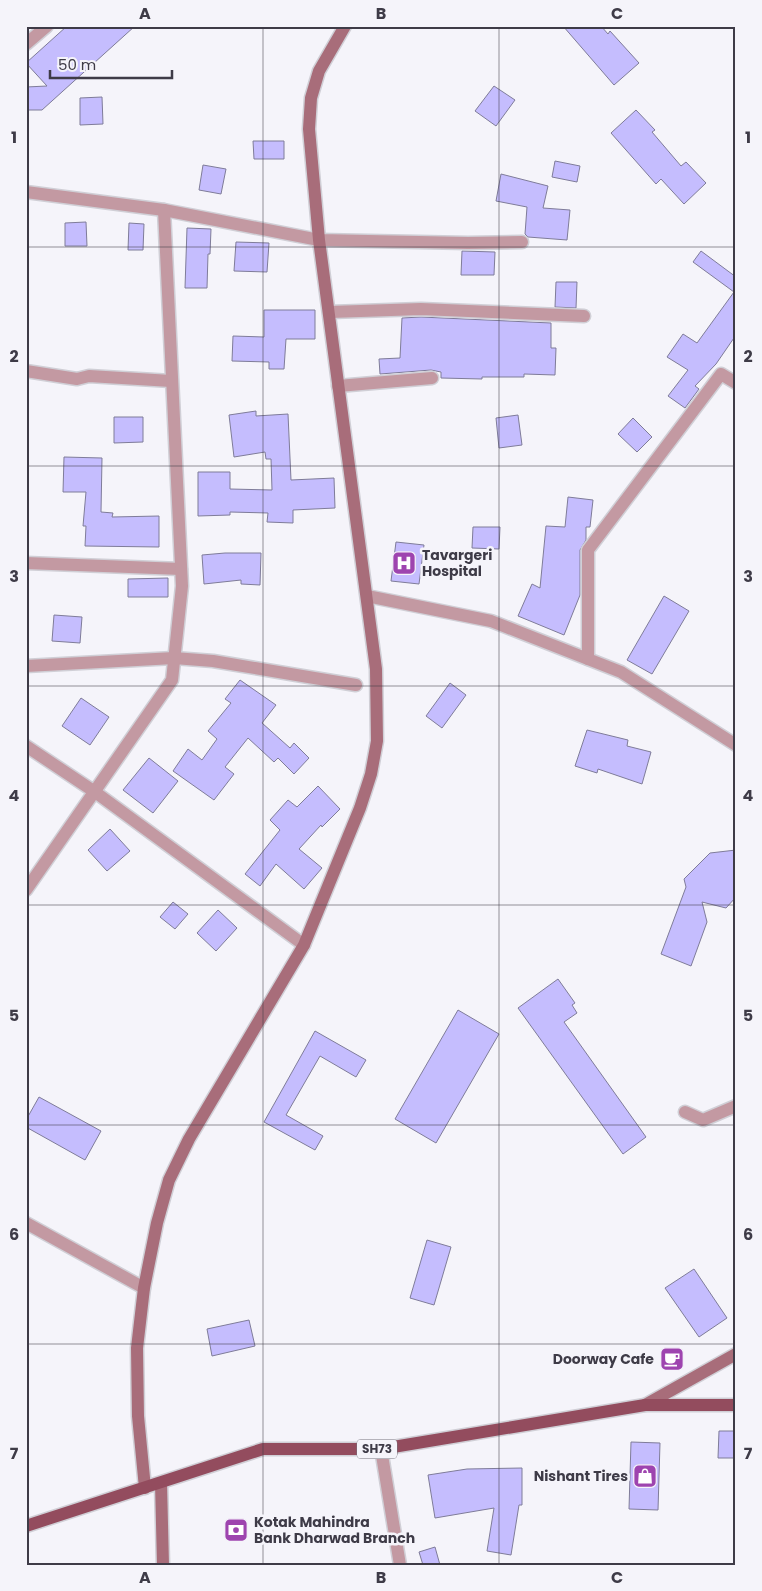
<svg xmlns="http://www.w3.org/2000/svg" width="762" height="1591" font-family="Poppins,sans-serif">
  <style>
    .building { fill: #c5bdfe; stroke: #7f7c99 }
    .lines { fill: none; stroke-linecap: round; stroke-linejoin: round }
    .street-casing { stroke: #d0cfd6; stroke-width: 15 }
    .secondary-casing { stroke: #d0cfd6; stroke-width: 15 }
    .primary-casing { stroke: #d0cfd6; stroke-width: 15 }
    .street { stroke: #c399a2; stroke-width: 12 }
    .secondary { stroke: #a86d7a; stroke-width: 12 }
    .primary { stroke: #934c5e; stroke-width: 12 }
    .grid { fill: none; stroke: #3e3b47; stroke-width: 1; stroke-opacity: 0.55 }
    .labels { text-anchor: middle; stroke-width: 5; stroke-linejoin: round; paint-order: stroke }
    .shield { fill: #f5f4fa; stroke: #75727d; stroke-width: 1 }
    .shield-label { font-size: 12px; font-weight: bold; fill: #3e3b47 }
    .poi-label { font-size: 14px; font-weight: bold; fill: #3e3b47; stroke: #f5f4fa; text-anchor: start }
    .neatline { fill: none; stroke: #3e3b47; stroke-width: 2 }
    .grid-label { font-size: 16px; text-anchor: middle; font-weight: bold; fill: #3e3b47 }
  </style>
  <rect width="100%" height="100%" fill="#f5f4fa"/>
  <g class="building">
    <path d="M67 26H135L42 110H26V87L47 86 26 63Z"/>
    <path d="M563 26H601L608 34 610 31 639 63 614 85Z"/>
    <path d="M494 86 515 100 496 126 475 111Z"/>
    <path d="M102 97 103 124 80 125V98Z"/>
    <path d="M636 110 655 130 652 132 681 166 686 162 706 183 684 204 661 179 656 184 611 133Z"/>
    <path d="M253 141H284V159H254Z"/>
    <path d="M555 161 580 166 577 182 552 177Z"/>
    <path d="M203 165 226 169 221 194 199 190Z"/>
    <path d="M501 174 548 186 543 208 570 210 567 240 528 237 525 234 527 207 496 201Z"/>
    <path d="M86 222 87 246H65V223Z"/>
    <path d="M129 223 144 224 143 250H128Z"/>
    <path d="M187 228 211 229 210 254H208L207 288H185Z"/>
    <path d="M236 242 269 243 267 272 234 271Z"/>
    <path d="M462 251 495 252 494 275H461Z"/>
    <path d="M701 251 736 277V335L716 364 695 386 699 389 685 408 668 396 688 370 667 357 683 334 697 343 734 292 693 262Z"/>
    <path d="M556 282H577L576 308 555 307Z"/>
    <path d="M264 310H315V339H286L284 369H269V362L232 361 233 336 264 337Z"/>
    <path d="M421 317 551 323V348H556L555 375 524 374V377H482V379L441 378V372L431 370 380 374 379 359 400 358 402 318Z"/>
    <path d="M256 411V416L288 414 291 480 334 478 335 508 293 510V523L267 522 268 513 230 512V515L198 516V472H230V489L272 490 271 459H266L265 452 234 457 229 415Z"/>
    <path d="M518 415 522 445 499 448 496 418Z"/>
    <path d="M114 417H143V442L114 443Z"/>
    <path d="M633 418 652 437 637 452 618 434Z"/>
    <path d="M64 457 102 458 101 512 113 513 112 517 159 516V547L85 546 86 526H83L86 492H63Z"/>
    <path d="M568 497 593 500 590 527H586V540L580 550V595L564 635 518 616 532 584 540 588 546 526 565 527Z"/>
    <path d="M473 527H500L499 549 472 548Z"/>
    <path d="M396 542 424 545 419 584 391 581Z"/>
    <path d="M225 553H261L260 585 241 584V580L204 584 202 555Z"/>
    <path d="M168 578V597H128V579Z"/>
    <path d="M664 596 689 611 652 674 627 660Z"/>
    <path d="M54 615 82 617 80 643 52 641Z"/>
    <path d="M240 680 276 705 262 723 290 748 294 743 309 758 294 774 278 758 274 762 248 738 225 767 234 774 214 800 173 771 188 749 202 760 217 739 208 731 231 703 225 699Z"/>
    <path d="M450 683 466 695 442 728 426 716Z"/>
    <path d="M81 698 109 717 90 745 62 726Z"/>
    <path d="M587 730 628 740 627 746 651 752 642 784 598 769 597 773 575 766Z"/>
    <path d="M149 758 178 781 153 813 123 790Z"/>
    <path d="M318 786 340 809 322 827 321 825 299 849 322 868 304 889 276 864 260 886 245 874 280 830 270 820 288 800 297 807Z"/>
    <path d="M110 829 130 851 107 871 88 850Z"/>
    <path d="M736 850V897L726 908 702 902 707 922 691 966 661 954 686 887 684 879 710 853Z"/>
    <path d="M173 902 188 914 175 929 160 917Z"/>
    <path d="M218 910 237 928 216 951 197 933Z"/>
    <path d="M558 979 575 1003 572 1005 577 1013 564 1022 646 1137 623 1154 518 1008Z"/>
    <path d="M458 1010 499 1034 436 1143 395 1119Z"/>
    <path d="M315 1031 366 1060 356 1077 320 1056 286 1115 323 1136 315 1150 264 1122Z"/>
    <path d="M39 1097 101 1131 85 1160 26 1127V1120Z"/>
    <path d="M427 1240 451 1247 434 1305 410 1298Z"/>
    <path d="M694 1269 727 1318 699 1337 665 1288Z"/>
    <path d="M249 1320 255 1346 212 1356 207 1329Z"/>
    <path d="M719 1431H736V1458H718Z"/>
    <path d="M631 1442 660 1443 658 1510 629 1509Z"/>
    <path d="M522 1468V1505H519L511 1555 487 1551 494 1508 435 1518 428 1475 467 1469Z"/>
    <path d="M435 1547 440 1565H423L419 1552Z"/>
  </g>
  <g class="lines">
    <g class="street-casing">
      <g id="street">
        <path d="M26 44 47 26"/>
        <path d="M26 192 164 210 319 240 468 243 522 242"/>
        <path d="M330 312 421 309 584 316"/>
        <path d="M26 371 77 379 89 376 171 381"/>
        <path d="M338 386 432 378"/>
        <path d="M26 563 181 569"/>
        <path d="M367 596 491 621 621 672 736 745"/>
        <path d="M588 659V550L721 374 736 383"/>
        <path d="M26 666 174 658 213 661 356 685"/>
        <path d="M26 746 95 792 304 945"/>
        <path d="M26 890 172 680 182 586 164 210"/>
        <path d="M685 1112 703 1120 736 1106"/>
        <path d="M26 1223 144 1288"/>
        <path d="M381 1449 400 1565"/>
      </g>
    </g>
    <g class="secondary-casing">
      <g id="secondary">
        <path d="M645 1405 736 1354"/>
        <path d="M161 1483 163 1565"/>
        <path d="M145 1488 138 1416 137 1348 144 1288 157 1223 169 1180 189 1139 304 945 360 808 371 774 377 741 376 669 319 240 309 129 311 98 319 71 345 26"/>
      </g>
    </g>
    <g class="primary-casing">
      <path id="primary" d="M26 1526 263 1449H381L645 1405H736"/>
    </g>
    <use href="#street" class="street"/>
    <use href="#secondary" class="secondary"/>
    <use href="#primary" class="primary"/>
  </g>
  <path class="grid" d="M263 26V1565M499 26V1565M26 247H736M26 466H736M26 686H736M26 905H736M26 1125H736M26 1344H736"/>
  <defs>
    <g id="hospital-square" transform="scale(1.25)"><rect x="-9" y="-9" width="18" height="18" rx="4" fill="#9e44af" stroke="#f5f4fa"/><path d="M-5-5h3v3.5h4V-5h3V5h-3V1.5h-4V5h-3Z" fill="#fff"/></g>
    <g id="cafe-square" transform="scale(1.25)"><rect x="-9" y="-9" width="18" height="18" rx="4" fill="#9e44af" stroke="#f5f4fa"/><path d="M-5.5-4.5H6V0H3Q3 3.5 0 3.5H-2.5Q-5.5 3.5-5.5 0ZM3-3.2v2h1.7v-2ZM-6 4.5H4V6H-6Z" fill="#fff"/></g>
    <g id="shop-square" transform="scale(1.25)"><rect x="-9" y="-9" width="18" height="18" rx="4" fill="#9e44af" stroke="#f5f4fa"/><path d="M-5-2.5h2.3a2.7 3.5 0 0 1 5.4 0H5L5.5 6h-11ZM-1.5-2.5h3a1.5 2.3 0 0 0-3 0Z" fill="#fff"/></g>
    <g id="bank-square" transform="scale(1.25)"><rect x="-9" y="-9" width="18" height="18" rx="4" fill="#9e44af" stroke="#f5f4fa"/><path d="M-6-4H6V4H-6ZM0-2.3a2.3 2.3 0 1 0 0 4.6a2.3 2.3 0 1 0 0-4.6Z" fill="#fff"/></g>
  </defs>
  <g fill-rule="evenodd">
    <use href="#hospital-square" x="404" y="563"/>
    <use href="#cafe-square" x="672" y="1359"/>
    <use href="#shop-square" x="645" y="1476"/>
    <use href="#bank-square" x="236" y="1530"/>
  </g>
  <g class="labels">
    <rect class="shield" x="357" y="1439.5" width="40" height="19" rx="4"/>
    <g class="shield-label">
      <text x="377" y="1453">SH73</text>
    </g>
    <g class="poi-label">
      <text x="422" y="560">Tavargeri<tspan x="422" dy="16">Hospital</tspan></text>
      <text x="654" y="1364" text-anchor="end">Doorway Cafe</text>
      <text x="628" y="1481" text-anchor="end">Nishant Tires</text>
      <text x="254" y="1527">Kotak Mahindra<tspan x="254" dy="16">Bank Dharwad Branch</tspan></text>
    </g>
  </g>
  <rect width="762" height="1591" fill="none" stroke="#f5f4fa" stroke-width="55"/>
  <path d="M50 70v8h122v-8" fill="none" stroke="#3e3b47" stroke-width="2.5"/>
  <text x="58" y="70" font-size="15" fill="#3e3b47" stroke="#f5f4fa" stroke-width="4" paint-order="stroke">50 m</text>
  <rect x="28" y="28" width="706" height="1536" class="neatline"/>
  <g class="grid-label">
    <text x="145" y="19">A</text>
    <text x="381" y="19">B</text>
    <text x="617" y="19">C</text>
    <text x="14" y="143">1</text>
    <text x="748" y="143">1</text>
    <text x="14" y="362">2</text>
    <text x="748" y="362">2</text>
    <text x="14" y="582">3</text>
    <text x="748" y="582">3</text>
    <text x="14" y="801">4</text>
    <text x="748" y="801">4</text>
    <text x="14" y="1021">5</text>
    <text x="748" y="1021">5</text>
    <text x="14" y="1240">6</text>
    <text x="748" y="1240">6</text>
    <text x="14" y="1459">7</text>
    <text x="748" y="1459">7</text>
    <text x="145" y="1583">A</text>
    <text x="381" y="1583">B</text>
    <text x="617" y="1583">C</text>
  </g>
</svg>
